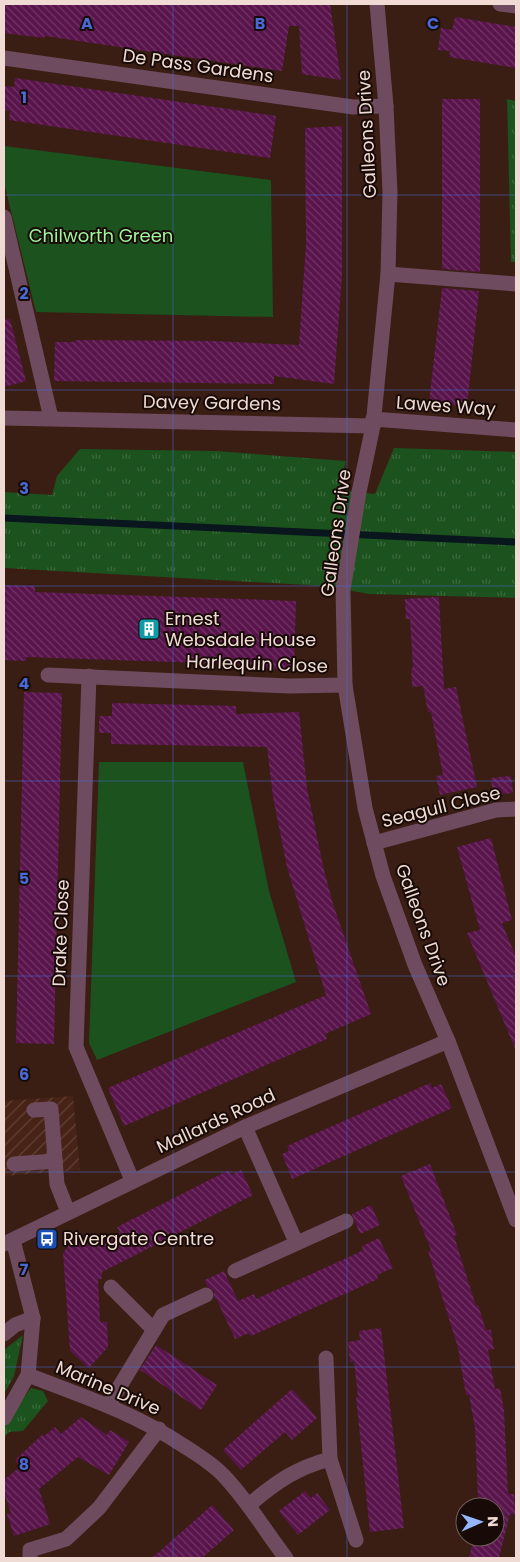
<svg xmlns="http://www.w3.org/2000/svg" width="520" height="1562" font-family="Poppins,sans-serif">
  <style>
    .industrial { fill: url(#industrial-furrows) }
    .grass { fill: url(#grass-tufts) }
    .green { fill: #1b521d }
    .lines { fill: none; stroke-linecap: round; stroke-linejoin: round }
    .stream { stroke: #09161d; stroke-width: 7 }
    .building { fill: url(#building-back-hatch) }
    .minor { stroke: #6e4b5e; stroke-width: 15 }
    .grid { fill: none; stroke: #476ad7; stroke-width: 1; stroke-opacity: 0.55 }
    .labels { text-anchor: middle; stroke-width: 4; stroke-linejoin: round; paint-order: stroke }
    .street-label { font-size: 18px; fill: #efdbd4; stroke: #180b07 }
    .park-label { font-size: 18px; fill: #9df69b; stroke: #180b07 }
    .poi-label { font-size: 18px; fill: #efdbd4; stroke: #180b07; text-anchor: start }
    .grid-label { font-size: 16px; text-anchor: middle; font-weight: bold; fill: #476ad7; stroke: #180b07; stroke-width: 4; stroke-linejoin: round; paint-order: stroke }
  </style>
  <defs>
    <pattern id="industrial-furrows" width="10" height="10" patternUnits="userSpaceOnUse" patternTransform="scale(1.25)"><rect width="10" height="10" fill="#462316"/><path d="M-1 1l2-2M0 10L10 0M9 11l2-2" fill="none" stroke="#614237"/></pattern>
    <pattern id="grass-tufts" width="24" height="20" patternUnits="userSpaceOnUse" patternTransform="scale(1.25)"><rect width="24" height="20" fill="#1b521d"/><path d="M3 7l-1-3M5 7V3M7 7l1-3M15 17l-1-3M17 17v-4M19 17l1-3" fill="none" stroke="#3c6a3d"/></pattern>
    <pattern id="building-back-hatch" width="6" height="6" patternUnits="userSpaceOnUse" patternTransform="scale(1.25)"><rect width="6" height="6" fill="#59144c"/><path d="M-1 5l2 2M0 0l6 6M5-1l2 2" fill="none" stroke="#713665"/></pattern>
  </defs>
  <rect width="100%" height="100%" fill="#3a1d13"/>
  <path class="industrial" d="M73 1096 80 1170 4 1176V1101Z"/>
  <g class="grass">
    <path d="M507 99 516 101V262H511Z"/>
    <path d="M394 448 516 452V598L369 594 325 586 4 568V492L52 495 57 476 80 449 216 451 346 461 339 490 375 494Z"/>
    <path d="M23 1335 14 1376 4 1394V1350Z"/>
    <path d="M31 1388 43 1391 48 1401 23 1431 9 1432 4 1438V1424Z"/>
  </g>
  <g class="green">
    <path d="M4 146 271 180 273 317 36 312 4 183Z"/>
    <path d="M99 762H243L269 891 296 982 97 1060 89 1043Z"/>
  </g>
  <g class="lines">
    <path class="stream" d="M4 518 516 542"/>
  </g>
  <g class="building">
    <path d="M4 4H330L341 80 302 74 299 26H289L282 71 45 36 44 38 4 33Z"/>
    <path d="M455 17 516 27V68L449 57 450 51 438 50 441 28 452 30Z"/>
    <path d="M15 78 276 116 270 158 9 120 10 111 4 110V86L14 87Z"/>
    <path d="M442 99H480V272L442 269Z"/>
    <path d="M342 126V274L334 384 274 376V384L54 381 55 342H75L76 340 213 341 299 345 306 244 305 128Z"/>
    <path d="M442 288 479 291 467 407 429 403Z"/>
    <path d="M10 319 26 381 4 387V320Z"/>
    <path d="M4 585 35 586V592L296 601 294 670 265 669V665L26 657V661L4 660Z"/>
    <path d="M439 597 444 689 456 687 477 787 440 795 436 776 443 775 431 712H428L423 686 412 687 411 668H413L410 619H406L405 599Z"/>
    <path d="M24 692 62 693 54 1044 16 1043Z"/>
    <path d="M112 703 236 706V714L299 712 307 788 323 866 333 904 371 1014 325 1034 327 1039 124 1126 108 1088 326 995 287 867 273 797 267 747 111 744V733H99V716H112Z"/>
    <path d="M511 776 513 793 493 795 491 778Z"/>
    <path d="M491 838 512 920 502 923 516 957V1051L467 933 480 930 457 847Z"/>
    <path d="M430 1083 432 1088 441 1084 452 1108 292 1179 282 1154 289 1151 287 1146Z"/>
    <path d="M430 1164 457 1235 454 1236 476 1306 478 1305 486 1330H491L494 1349 488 1350 495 1389 500 1388 504 1410 508 1494H514L515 1514H510L499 1558H469L474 1537H495V1507H483V1499H478L475 1428 469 1395H466L458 1348 428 1251 431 1250 401 1176Z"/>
    <path d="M229 1170 231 1175 241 1170 253 1195 102 1272V1279H98L100 1322H107L108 1347 89 1368 70 1351 63 1253 77 1235 90 1246 120 1232 117 1227Z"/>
    <path d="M371 1205 380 1225 360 1234 352 1214Z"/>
    <path d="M379 1238 393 1268 377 1275 378 1279 251 1336 249 1333 235 1339 216 1298 214 1299V1291L207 1286 205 1280 224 1271 238 1301 254 1294 256 1299 349 1257 363 1250 362 1246Z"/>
    <path d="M381 1328 404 1528 370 1532 356 1397H358L354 1361 350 1362 348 1342 360 1340 359 1331Z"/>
    <path d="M156 1345 217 1385 201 1410 140 1370Z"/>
    <path d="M292 1389 317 1418 292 1440 285 1432 241 1470 223 1450Z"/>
    <path d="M81 1417 107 1435 110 1430 129 1442 109 1475 78 1457 39 1489 50 1524 14 1536 7 1514 11 1513 4 1493V1480L20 1467 15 1460 43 1434 44 1436 55 1427 61 1434Z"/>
    <path d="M305 1491 311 1498 317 1493 330 1510 298 1535 279 1511Z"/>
    <path d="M212 1505 234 1530 202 1558H152Z"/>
  </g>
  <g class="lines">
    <g class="minor">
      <path d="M377 4 386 106 390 192 388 274 373 426 359 492 343 590 345 685 365 808 383 876 415 965 448 1041 516 1220"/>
      <path d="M500 4 516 6"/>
      <path d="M4 58 353 107 386 106"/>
      <path d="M4 217 51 418"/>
      <path d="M388 274 516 284"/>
      <path d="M4 418 373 426"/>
      <path d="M373 419 516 430"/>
      <path d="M48 675 289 686 345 685"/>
      <path d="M89 676 76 1047 132 1180"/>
      <path d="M374 843 496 810 516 809"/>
      <path d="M34 1110 51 1109 57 1184 68 1212"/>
      <path d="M245 1127 296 1242"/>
      <path d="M14 1164 55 1161"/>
      <path d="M4 1244 245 1127 448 1041"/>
      <path d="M235 1271 346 1221"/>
      <path d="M111 1287 154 1330"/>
      <path d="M4 1334 15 1325 33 1318"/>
      <path d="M326 1358 330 1459 356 1540"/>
      <path d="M28 1375C85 1397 133 1412 184 1446 198 1455 213 1464 224 1476 248 1501 265 1531 286 1558"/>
      <path d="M109 1404 163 1315 206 1295"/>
      <path d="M4 1418 28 1375 33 1318 13 1240"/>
      <path d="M249 1505C276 1482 296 1468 330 1459"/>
      <path d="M30 1558V1550L66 1539 99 1508 159 1429"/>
    </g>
  </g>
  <path class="grid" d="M173 4V1558M347 4V1558M4 195H516M4 390H516M4 586H516M4 781H516M4 976H516M4 1172H516M4 1367H516"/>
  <defs>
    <g id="building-square" transform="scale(1.125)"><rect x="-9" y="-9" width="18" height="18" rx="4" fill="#0f9aa8" stroke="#180b07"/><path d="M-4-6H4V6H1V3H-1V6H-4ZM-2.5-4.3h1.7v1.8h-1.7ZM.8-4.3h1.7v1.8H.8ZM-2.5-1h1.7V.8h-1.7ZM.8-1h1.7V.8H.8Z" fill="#fff"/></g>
    <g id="bus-square" transform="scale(1.125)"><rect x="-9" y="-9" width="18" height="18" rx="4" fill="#1a4fb4" stroke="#180b07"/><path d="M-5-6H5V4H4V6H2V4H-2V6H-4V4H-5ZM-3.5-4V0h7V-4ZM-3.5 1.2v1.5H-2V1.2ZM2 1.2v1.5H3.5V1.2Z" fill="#fff"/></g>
  </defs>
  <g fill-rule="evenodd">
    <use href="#building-square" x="149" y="629"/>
    <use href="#bus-square" x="47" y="1239"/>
  </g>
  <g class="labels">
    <g class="street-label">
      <text transform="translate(198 66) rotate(8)" y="6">De Pass Gardens</text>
      <text transform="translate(367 134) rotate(-93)" y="6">Galleons Drive</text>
      <text transform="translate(212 403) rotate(1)" y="6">Davey Gardens</text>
      <text transform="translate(446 406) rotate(4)" y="6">Lawes Way</text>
      <text transform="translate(336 533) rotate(-82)" y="6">Galleons Drive</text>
      <text transform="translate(257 664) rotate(2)" y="6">Harlequin Close</text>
      <text transform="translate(441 807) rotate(-14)" y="6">Seagull Close</text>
      <text transform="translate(423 925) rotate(70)" y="6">Galleons Drive</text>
      <text transform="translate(61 933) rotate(-88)" y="6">Drake Close</text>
      <text transform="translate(216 1121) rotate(-25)" y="6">Mallards Road</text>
      <text transform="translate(108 1388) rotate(23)" y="6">Marine Drive</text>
    </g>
    <g class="park-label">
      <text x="101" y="242">Chilworth Green</text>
    </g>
    <g class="poi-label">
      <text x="165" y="625">Ernest<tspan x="165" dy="21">Websdale House</tspan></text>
      <text x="63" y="1245">Rivergate Centre</text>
    </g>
  </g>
  <g class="grid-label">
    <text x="87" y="29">A</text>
    <text x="260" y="29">B</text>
    <text x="433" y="29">C</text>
    <text x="24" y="103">1</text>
    <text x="24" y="299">2</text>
    <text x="24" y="494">3</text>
    <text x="24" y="689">4</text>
    <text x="24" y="884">5</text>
    <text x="24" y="1080">6</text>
    <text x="24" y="1275">7</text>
    <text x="24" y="1470">8</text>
  </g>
  <rect width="520" height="1562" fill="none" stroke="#efdbd4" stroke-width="10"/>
  <g transform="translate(480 1522) rotate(88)"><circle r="24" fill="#180b07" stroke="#6e5e59"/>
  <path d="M0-4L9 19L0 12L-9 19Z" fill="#95b6fd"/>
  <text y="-8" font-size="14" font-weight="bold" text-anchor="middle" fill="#efdbd4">N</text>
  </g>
</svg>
